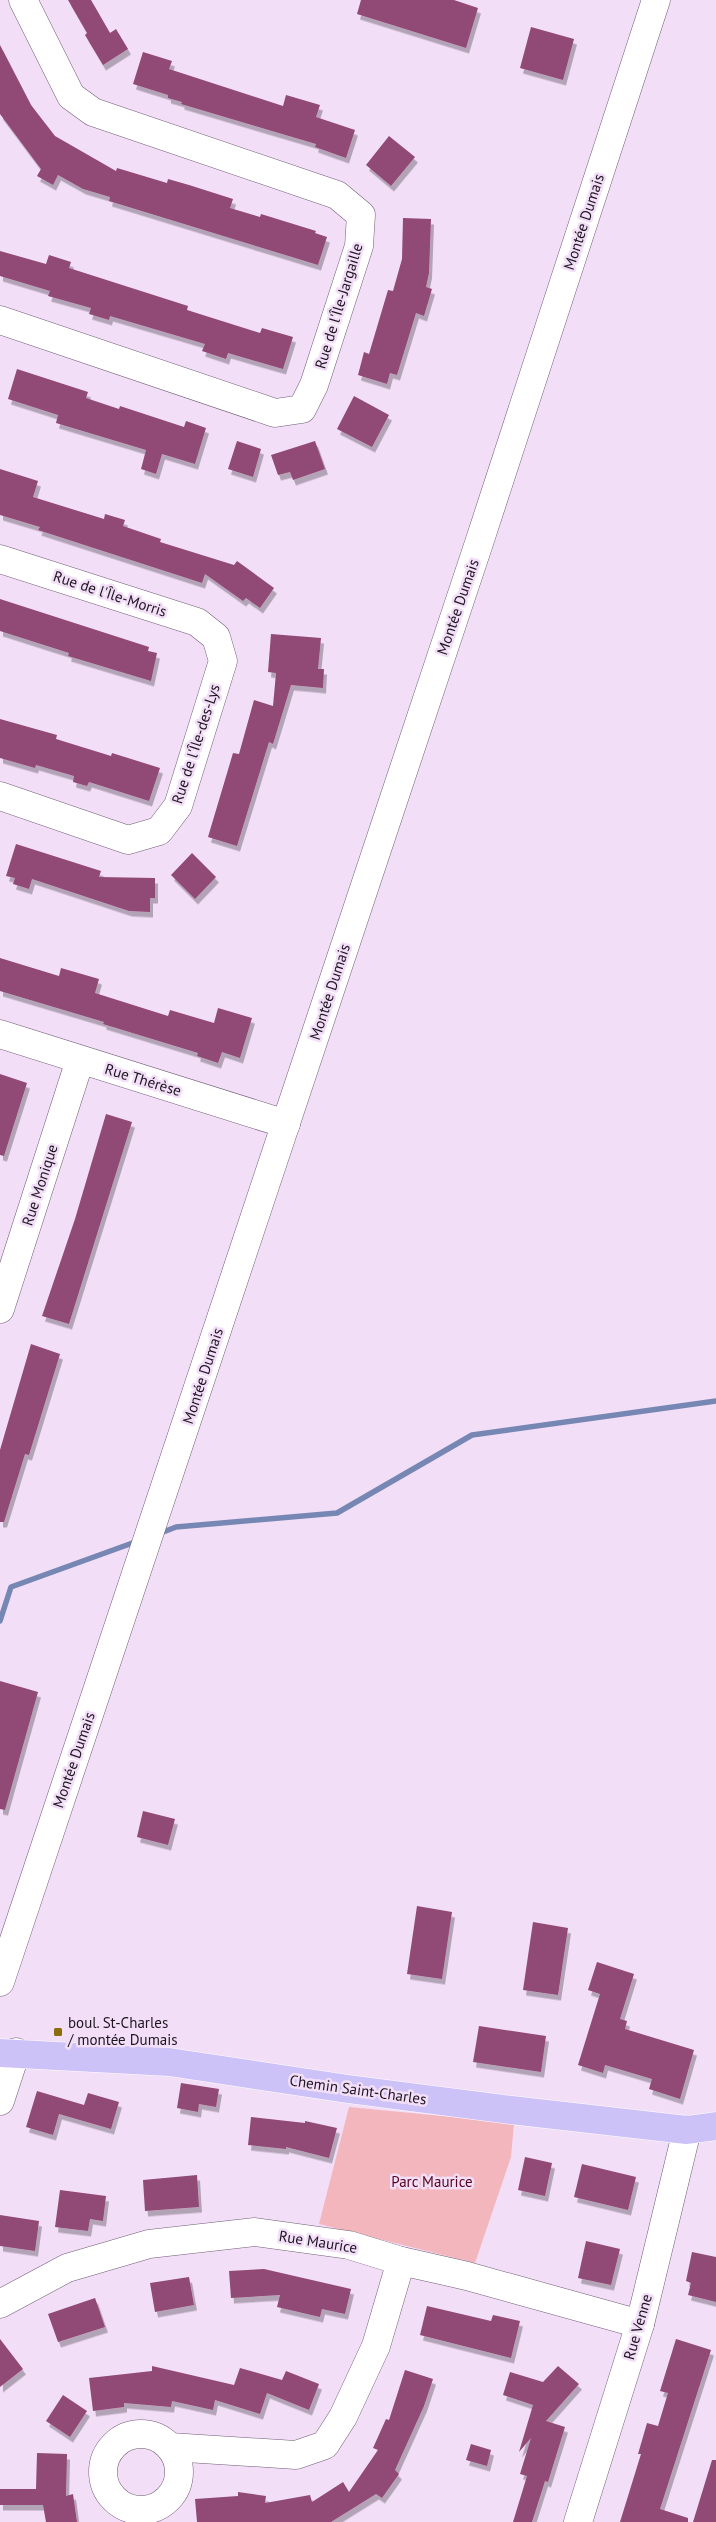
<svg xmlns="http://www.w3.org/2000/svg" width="716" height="2522" font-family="'PT Sans',sans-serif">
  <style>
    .green { fill: #f3b6bd }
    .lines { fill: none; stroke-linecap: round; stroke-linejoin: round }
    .stream { stroke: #7787b3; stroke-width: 5.5 }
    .building { fill: #914974; filter: url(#shadow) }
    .minor-casing { stroke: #705e75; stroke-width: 29 }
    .major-casing { stroke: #fff; stroke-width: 29 }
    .minor { stroke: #fff; stroke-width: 28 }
    .major { stroke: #cdc2f8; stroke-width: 28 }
    .poi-dot { fill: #896d0d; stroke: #f3def8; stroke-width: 2 }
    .labels { text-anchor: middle; stroke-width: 5; stroke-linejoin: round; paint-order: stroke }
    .street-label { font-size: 15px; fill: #1c151e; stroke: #f3def8 }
    .poi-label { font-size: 15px; fill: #1c151e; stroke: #f3def8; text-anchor: start }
    .park-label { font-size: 15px; fill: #56031d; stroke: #f3def8 }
  </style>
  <defs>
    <filter id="shadow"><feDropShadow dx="3" dy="5.5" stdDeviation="0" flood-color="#0004"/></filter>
  </defs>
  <rect width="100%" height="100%" fill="#f3def8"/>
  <path class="green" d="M349 2107 514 2123 511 2157 475 2263 319 2224Z"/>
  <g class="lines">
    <g class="stream">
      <path d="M158 1534 176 1527 337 1513 472 1435 716 1401"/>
      <path d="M0 1621 11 1587 138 1541"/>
    </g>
  </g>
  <g class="building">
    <path d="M68 0H91L110 33 116 29 128 49 103 65 85 35 87 33Z"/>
    <path d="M361 0H454L478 8 466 48 357 14Z"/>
    <path d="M531 27 574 39 563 80 520 68Z"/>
    <path d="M0 45 31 105 55 136 116 171 117 168 167 183 168 179 189 185 233 199 230 208 260 217 261 214 316 231 315 233 327 237 318 265 109 201 110 197 83 189 58 175 53 185 37 176 41 169 0 114Z"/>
    <path d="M143 52 172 61 169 69 283 106 286 95 320 105 316 117 355 130 346 158 315 147 316 144 181 104 182 102 168 98V95L133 84Z"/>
    <path d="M389 136 415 157 391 186 366 165Z"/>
    <path d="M403 218 431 219 429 273 426 287 432 289 424 316 416 313 397 375 390 373 387 384 358 375 364 352 369 354 388 290 393 291 402 259Z"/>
    <path d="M0 251 46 264 49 255 71 262 69 268 188 306 187 310 260 333 262 328 293 337 283 369 228 353 226 359 202 351 205 344 110 316 109 320 89 314 91 308 48 296 50 291 0 276Z"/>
    <path d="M17 369 88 392 86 398 119 409 120 406 184 427 186 421 206 428 195 464 162 454 156 474 141 469 146 450 56 423 58 415 8 399Z"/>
    <path d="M354 396 389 415 372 447 337 429Z"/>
    <path d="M237 441 261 449 253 477 228 469Z"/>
    <path d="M315 441 325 469 293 480 290 472 278 475 271 455Z"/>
    <path d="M0 469 38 481 33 497 104 519 105 514 125 520 123 526 161 539 160 542 234 565 237 561 274 588 260 608 246 598 243 601 205 574 202 583 38 530 40 527 0 515Z"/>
    <path d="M0 599 149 647 148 651 157 653 151 681 68 656 69 653 0 631Z"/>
    <path d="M271 634 321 638 318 669H324L323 688 291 685 273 744 269 742 237 846 208 837 233 753 239 754 254 700 273 706 276 673 268 672Z"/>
    <path d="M0 719 57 735 56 739 111 756 112 753 160 768 149 801 89 782 87 786 73 782 74 776 36 765 35 768 0 758Z"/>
    <path d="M16 844 101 871 99 877 155 878V898H150V912L129 911 32 879 29 889 13 884 15 878 6 876Z"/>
    <path d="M192 853 216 877 195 899 171 875Z"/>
    <path d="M0 958 59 976 61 968 99 979 95 993 168 1016 170 1010 214 1023 218 1008 252 1018 240 1058 222 1052 218 1063 197 1056 198 1053 103 1024 104 1022 0 991Z"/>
    <path d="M0 1074 27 1083 4 1156 0 1155Z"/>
    <path d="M106 1114 132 1122 69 1324 42 1316 75 1219Z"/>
    <path d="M31 1344 60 1354 29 1455 25 1454 4 1522H0V1450Z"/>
    <path d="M0 1681 38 1692 5 1810 0 1809Z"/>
    <path d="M143 1811 175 1819 168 1845 137 1837Z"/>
    <path d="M417 1906 452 1912 442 1979 407 1974Z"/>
    <path d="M533 1922 568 1928 558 1995 523 1990Z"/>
    <path d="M597 1962 634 1974 620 2019 627 2021 625 2029 694 2050 680 2099 649 2089 652 2079 605 2065 603 2073 578 2065 600 1994 588 1990Z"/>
    <path d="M479 2026 546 2036 541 2072 473 2062Z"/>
    <path d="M181 2083 219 2089 216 2107 199 2104 198 2112 177 2108Z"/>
    <path d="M37 2091 84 2105 88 2093 119 2102 111 2129 59 2114 53 2135 26 2127Z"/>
    <path d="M251 2117 305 2123V2121L337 2128 329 2158 286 2147V2149L248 2145Z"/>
    <path d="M525 2157 552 2163 545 2196 518 2190Z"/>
    <path d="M582 2164 636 2177 628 2210 574 2197Z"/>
    <path d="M197 2175 199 2207 145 2211 143 2180Z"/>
    <path d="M60 2190 106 2196 103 2221 90 2219 88 2231 55 2227Z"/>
    <path d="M0 2215 39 2221 35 2251 0 2246Z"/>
    <path d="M586 2241 620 2249 611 2285 578 2278Z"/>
    <path d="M692 2252 716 2257V2302L688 2295 691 2283 686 2281Z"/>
    <path d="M264 2269 351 2289 345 2314 322 2309 320 2317 277 2307 280 2295 231 2298 229 2271Z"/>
    <path d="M189 2277 194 2305 155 2312 150 2283Z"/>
    <path d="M95 2298 105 2327 58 2342 48 2314Z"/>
    <path d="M427 2306 491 2321 493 2315 520 2321 511 2358 420 2335Z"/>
    <path d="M0 2339 23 2369 0 2387Z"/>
    <path d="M676 2339 711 2350 660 2509 688 2518V2522H620L641 2454H638L647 2423 658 2426 668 2393 660 2391Z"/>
    <path d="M152 2366 234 2385 240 2368 282 2380 286 2371 319 2384 309 2410 267 2393 260 2414 215 2400 213 2410 172 2401 171 2407 124 2403V2407L93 2411 89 2378 152 2371Z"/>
    <path d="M558 2366 579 2384 546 2421 565 2427 548 2482 545 2481 532 2522H513L527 2476 520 2474 531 2438 519 2452 533 2405 503 2395 510 2372 543 2382Z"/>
    <path d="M405 2370 433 2379 424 2406 395 2470 399 2474 382 2498 376 2494 331 2522H197L195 2499 238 2496V2492L266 2496 265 2503 310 2495 312 2502 343 2482 349 2492 378 2450 373 2448 386 2419 389 2420Z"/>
    <path d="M63 2395 87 2411 70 2437 46 2421Z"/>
    <path d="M471 2444 491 2450 487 2466 466 2460Z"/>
    <path d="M37 2453 67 2454 66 2496 73 2494 77 2522H46L43 2505H0V2489H36Z"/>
    <path d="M712 2460H716V2522H693Z"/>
  </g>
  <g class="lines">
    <g class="minor-casing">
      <g id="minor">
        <path d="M0 320 275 413 302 409 314 385 359 246 361 215 337 195 93 112 71 96 23 0"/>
        <path d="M0 559 197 622 216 637 223 661 178 806 159 831 128 840 0 796"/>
        <path d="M0 1034 286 1124"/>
        <path d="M0 1309 80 1060"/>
        <path d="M0 1982 479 543 656 0"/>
        <path d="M0 2101 16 2052"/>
        <path d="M0 2304 67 2268 149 2244 255 2232 349 2245 401 2261 467 2276 640 2324"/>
        <circle cx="141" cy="2472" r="38"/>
        <path d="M170 2447 296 2455 325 2445 343 2417 376 2346 401 2261"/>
        <path d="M578 2522 640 2324 687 2130"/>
      </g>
    </g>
    <g class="major-casing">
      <path id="major" d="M0 2053 169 2062 348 2089 511 2110 687 2130 716 2126"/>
    </g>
    <use href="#minor" class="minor"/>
    <use href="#major" class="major"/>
  </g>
  <rect class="poi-dot" x="53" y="2027" width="10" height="10" rx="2.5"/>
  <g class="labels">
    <g class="street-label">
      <text transform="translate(584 222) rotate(-72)" y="5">Montée Dumais</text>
      <text transform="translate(339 306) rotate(-73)" y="5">Rue de l'Île-Jargaille</text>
      <text transform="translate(110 594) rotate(18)" y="5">Rue de l'Île-Morris</text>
      <text transform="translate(458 607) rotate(-71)" y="5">Montée Dumais</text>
      <text transform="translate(196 744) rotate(-72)" y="5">Rue de l'Île-des-Lys</text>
      <text transform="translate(330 992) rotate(-72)" y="5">Montée Dumais</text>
      <text transform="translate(143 1080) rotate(17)" y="5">Rue Thérèse</text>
      <text transform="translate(40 1185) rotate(-72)" y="5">Rue Monique</text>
      <text transform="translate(203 1376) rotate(-72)" y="5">Montée Dumais</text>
      <text transform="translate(74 1760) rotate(-71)" y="5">Montée Dumais</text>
      <text transform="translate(358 2090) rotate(8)" y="5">Chemin Saint-Charles</text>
      <text transform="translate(318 2242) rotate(9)" y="5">Rue Maurice</text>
      <text transform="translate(638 2327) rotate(-74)" y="5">Rue Venne</text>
    </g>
    <g class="poi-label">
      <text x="68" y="2028">boul. St-Charles<tspan x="68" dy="17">/ montée Dumais</tspan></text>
    </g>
    <g class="park-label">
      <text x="432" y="2187">Parc Maurice</text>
    </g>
  </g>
</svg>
